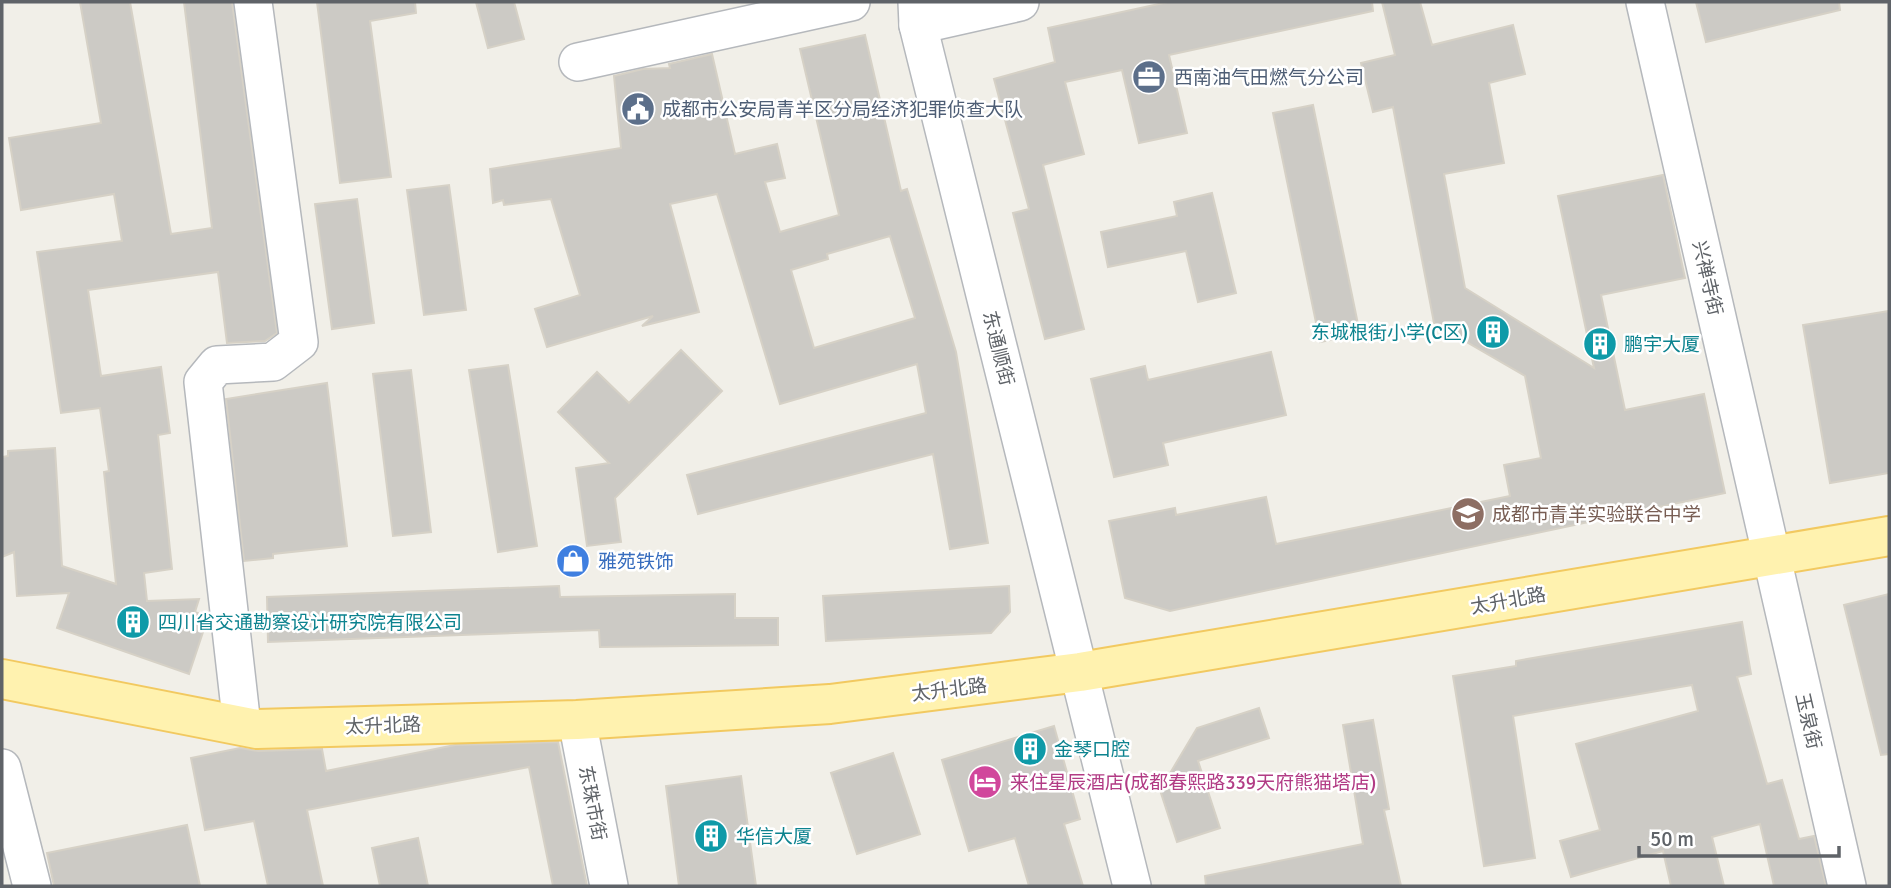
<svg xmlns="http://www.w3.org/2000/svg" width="1891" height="888" font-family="Signika,'Noto Sans SC',sans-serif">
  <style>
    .building { fill: #cccac5; stroke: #d6d1c6; stroke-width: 2; fill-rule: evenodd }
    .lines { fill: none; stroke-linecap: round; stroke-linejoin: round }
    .minor-casing { stroke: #b5b8bc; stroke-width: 40 }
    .major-casing { stroke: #f2c960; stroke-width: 42 }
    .minor { stroke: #fff; stroke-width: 37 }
    .major { stroke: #fff2af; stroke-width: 38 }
    .labels { text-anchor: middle; stroke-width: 5; stroke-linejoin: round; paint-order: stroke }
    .service-label { font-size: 19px; fill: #4e5e75; stroke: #fff; text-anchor: start }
    .street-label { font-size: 19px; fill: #5f6368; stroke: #fff }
    .culture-label { font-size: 19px; fill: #0d838f; stroke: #fff; text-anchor: start }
    .education-label { font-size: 19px; fill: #785e54; stroke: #fff; text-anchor: start }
    .shop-label { font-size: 19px; fill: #366cbe; stroke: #fff; text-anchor: start }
    .hotel-label { font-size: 19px; fill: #b23c85; stroke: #fff; text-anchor: start }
  </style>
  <rect width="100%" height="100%" fill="#f1efe8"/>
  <g class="building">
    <path d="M80 2H130L171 234 212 228 184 2H232L277 333 265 341 227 343 218 272 88 290 101 376 161 367 170 433 158 435 172 569 144 573 147 601 199 599 195 612 208 617 189 674 57 628 69 593 17 596 14 552 2 557V457L8 456V451L55 448 62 566 116 584 104 472 109 471 100 408 61 413 37 252 122 241 114 194 21 210 9 138 101 123Z"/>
    <path d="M317 2H415L416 13 370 21 391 177 340 183Z"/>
    <path d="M476 2H514L524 39 488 48Z"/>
    <path d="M1168 2H1372L1373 11 1169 55 1187 133 1139 143 1122 70 1065 82 1084 154 1043 165 1084 329 1045 339 1013 213 1029 209 994 79 1055 62 1048 28Z"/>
    <path d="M1382 2H1420L1432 45 1513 25 1525 74 1489 83 1504 163 1444 174 1465 288 1594 368 1558 196 1663 175 1685 278 1601 295 1625 410 1704 394 1725 493 1170 611 1125 598 1109 521 1175 508 1176 515 1266 497 1276 544 1510 496 1504 465 1541 458 1525 376 1434 323 1393 107 1373 112 1361 63 1395 55Z"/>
    <path d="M1696 2H1839L1840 10 1706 42Z"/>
    <path d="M865 35 901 191 907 189 956 352 988 543 950 549 933 454 698 514 687 475 926 413 917 364 780 404 717 194 670 204 699 312 642 326 653 316 547 347 535 309 580 295 551 199 504 205 503 200 493 203 490 169 621 148 614 76 643 69 670 68 669 64 712 54 735 154 777 144 785 178 765 182 780 232 839 215 800 49ZM890 236 915 318 814 348 791 270 828 259 827 254Z"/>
    <path d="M1313 105 1360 334 1320 342 1273 113Z"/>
    <path d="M449 185 466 310 424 315 407 190Z"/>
    <path d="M1212 193 1236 293 1198 302 1186 251 1108 267 1101 232 1177 216 1174 202Z"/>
    <path d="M357 199 374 323 332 329 315 204Z"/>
    <path d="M1889 311V473L1830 483 1803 325Z"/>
    <path d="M681 350 722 391 615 498 621 542 587 546 576 468 609 463 558 412 597 372 629 403Z"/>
    <path d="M1271 352 1286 415 1163 443 1168 465 1114 477 1091 379 1145 366 1148 380Z"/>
    <path d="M508 365 537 546 498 552 469 370Z"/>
    <path d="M411 370 431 532 393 536 373 374Z"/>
    <path d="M327 383 347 546 273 554V558L244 561 226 399Z"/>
    <path d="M559 586 560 597 735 594V618H778V645L600 647 599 630 268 642 267 597Z"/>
    <path d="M1009 586 1010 612 991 633 826 641 823 596Z"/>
    <path d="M1889 594V754L1881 755 1844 605Z"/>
    <path d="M1742 622 1751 674 1737 677 1767 784 1782 780 1799 839 1814 836 1826 886H1774L1760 824 1712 837 1724 886H1671L1663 851 1571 877 1560 841 1600 830 1576 744 1698 711 1692 685 1513 716 1535 858 1484 866 1453 676 1516 666V661Z"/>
    <path d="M1259 708 1269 738 1198 761 1220 828 1177 842 1160 790 1197 728Z"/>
    <path d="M1373 720 1389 809 1384 810 1401 886H1206L1205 876 1363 844 1343 725Z"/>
    <path d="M1054 726 1080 819 1064 824 1083 886H1029L1015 838 969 851 942 760Z"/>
    <path d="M558 742 587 886H553L529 767 307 810 323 886H268L254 821 205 830 191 758 240 748 258 751 322 749 326 771 455 745Z"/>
    <path d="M893 753 920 834 857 854 831 773Z"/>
    <path d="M741 776 756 886H679L666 786Z"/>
    <path d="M187 825 200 886H54L47 853Z"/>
    <path d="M418 838 428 886H380L372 848Z"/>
  </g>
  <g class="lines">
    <g class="minor-casing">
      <g id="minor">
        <path d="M917 2 918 25 1132 886"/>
        <path d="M1645 2 1847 886"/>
        <path d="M918 25 1020 2"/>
        <path d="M578 62 851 2"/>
        <path d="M577 720 609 886"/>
        <path d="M242 726 203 382 217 365 273 362 299 342 253 2"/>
        <path d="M2 768 32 886"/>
      </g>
    </g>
    <g class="major-casing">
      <path id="major" d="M2 679 257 729 577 720 830 704 1080 672 1889 536"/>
    </g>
    <use href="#minor" class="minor"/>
    <use href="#major" class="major"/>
  </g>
  <defs>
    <g id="office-disc" transform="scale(1.75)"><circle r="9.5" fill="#5c6f8a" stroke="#fff"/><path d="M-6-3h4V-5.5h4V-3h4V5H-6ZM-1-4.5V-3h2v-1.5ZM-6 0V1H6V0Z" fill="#fff"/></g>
    <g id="civic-disc" transform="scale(1.75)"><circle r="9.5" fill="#5c6f8a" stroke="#fff"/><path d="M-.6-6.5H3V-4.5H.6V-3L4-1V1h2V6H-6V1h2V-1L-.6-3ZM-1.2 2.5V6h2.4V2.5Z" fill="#fff"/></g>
    <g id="building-disc" transform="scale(1.75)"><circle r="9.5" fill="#0f9aa8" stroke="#fff"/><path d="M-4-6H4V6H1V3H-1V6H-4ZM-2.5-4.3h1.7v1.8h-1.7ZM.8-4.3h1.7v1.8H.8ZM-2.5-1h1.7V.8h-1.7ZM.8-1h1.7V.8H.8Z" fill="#fff"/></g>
    <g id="school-disc" transform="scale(1.75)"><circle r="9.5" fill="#8d6e63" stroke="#fff"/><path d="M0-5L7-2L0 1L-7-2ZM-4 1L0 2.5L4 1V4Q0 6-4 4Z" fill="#fff"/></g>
    <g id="shop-disc" transform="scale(1.75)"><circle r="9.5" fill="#3f7fe0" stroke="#fff"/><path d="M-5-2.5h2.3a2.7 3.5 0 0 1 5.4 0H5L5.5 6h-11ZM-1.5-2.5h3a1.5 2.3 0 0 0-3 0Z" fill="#fff"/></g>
    <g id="hotel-disc" transform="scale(1.75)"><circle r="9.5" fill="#d1479c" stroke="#fff"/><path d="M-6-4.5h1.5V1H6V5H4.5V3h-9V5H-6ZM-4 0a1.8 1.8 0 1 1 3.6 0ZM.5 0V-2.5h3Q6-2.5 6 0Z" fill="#fff"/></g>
  </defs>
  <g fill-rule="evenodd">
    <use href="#office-disc" x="1149" y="77"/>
    <use href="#civic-disc" x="638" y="109"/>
    <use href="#building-disc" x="1493" y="332"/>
    <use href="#building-disc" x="1600" y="344"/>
    <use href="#school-disc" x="1468" y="514"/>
    <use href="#shop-disc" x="573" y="561"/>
    <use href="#building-disc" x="133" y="622"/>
    <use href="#building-disc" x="1030" y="749"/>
    <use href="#hotel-disc" x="985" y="782"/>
    <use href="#building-disc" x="711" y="836"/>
  </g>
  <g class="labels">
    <g class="service-label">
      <text x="1174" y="84">西南油气田燃气分公司</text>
      <text x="662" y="116">成都市公安局青羊区分局经济犯罪侦查大队</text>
    </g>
    <g class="street-label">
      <text transform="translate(1708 278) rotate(77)" y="7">兴禅寺街</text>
      <text transform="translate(999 348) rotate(76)" y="7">东通顺街</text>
      <text transform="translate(1508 600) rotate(-10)" y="7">太升北路</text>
      <text transform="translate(949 689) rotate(-7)" y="7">太升北路</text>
      <text transform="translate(1809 721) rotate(77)" y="7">玉泉街</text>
      <text transform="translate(383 725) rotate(-2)" y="7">太升北路</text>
      <text transform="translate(593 803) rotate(79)" y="7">东珠市街</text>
    </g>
    <g class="culture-label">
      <text x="1468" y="339" text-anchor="end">东城根街小学(C区)</text>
      <text x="1624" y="351">鹏宇大厦</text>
      <text x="158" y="629">四川省交通勘察设计研究院有限公司</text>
      <text x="1054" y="756">金琴口腔</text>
      <text x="736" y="843">华信大厦</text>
    </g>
    <g class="education-label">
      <text x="1492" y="521">成都市青羊实验联合中学</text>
    </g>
    <g class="shop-label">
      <text x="598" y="568">雅苑铁饰</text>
    </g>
    <g class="hotel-label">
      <text x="1010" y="789">来住星辰酒店(成都春熙路339天府熊猫塔店)</text>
    </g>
  </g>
  <rect width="1891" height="888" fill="none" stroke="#5f6368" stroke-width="7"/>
  <path d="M1639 846v10h200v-10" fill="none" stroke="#5f6368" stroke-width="3.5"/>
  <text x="1650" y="846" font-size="21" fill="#5f6368" stroke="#ffffff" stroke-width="5" paint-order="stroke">50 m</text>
</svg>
